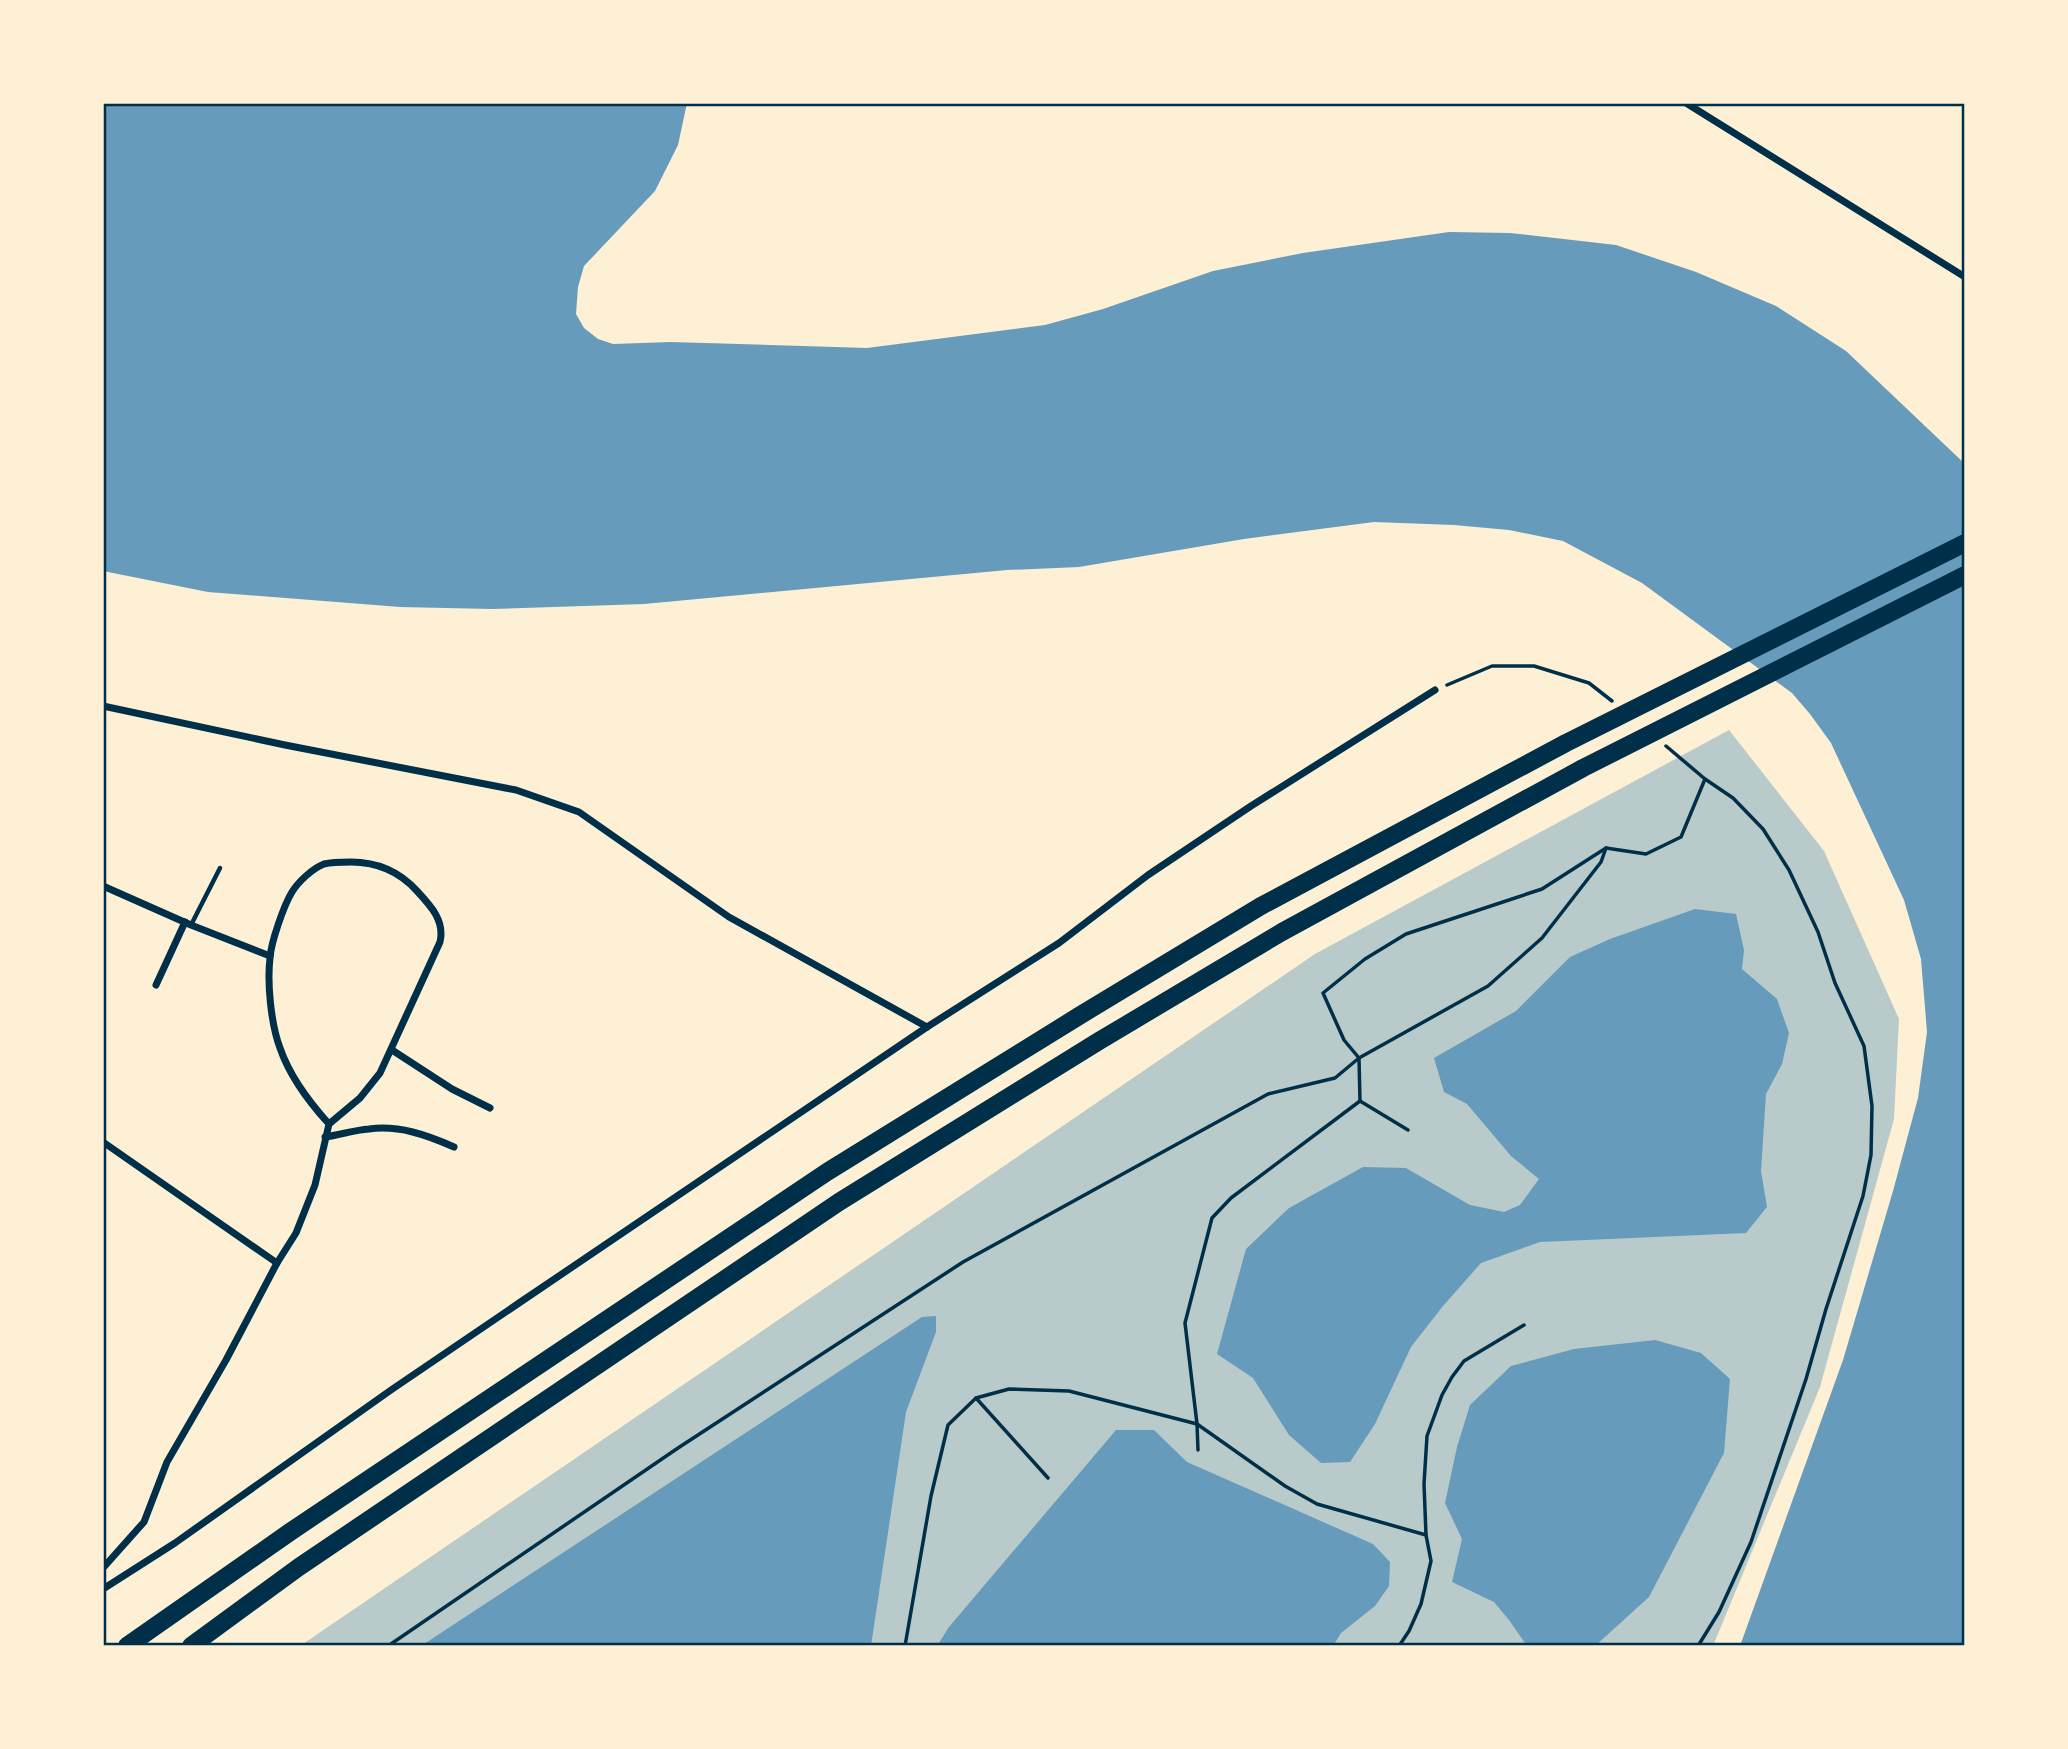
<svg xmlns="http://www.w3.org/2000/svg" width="2068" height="1749" font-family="'PT Sans',sans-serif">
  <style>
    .green { fill: #b9caca }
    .water { fill: #669bbc }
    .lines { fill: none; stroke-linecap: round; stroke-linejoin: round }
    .path { stroke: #003049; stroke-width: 3.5 }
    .service { stroke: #003049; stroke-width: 4.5 }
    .minor { stroke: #003049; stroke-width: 7 }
    .motorway { stroke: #003049; stroke-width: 18 }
    .neatline { fill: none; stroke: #003049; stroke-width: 2.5 }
  </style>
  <rect width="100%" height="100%" fill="#fdf0d5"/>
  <path class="green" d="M1729 730 1824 851 1899 1019 1894 1119 1820 1387 1713 1646H300L1315 954Z"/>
  <g class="water">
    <path d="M103 103H687L678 145 655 191 584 266 578 287 576 314 584 328 598 339 613 344 671 342 867 348 1045 325 1103 309 1213 271 1303 253 1449 232 1510 233 1616 245 1696 272 1776 306 1846 351 1965 464V1646H1740L1843 1360 1893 1191 1918 1098 1927 1032 1921 959 1904 900 1831 743 1810 714 1792 693 1642 583 1563 541 1509 530 1454 525 1374 522 1244 539 1079 567 1007 570 644 604 492 609 400 607 208 592 103 571Z"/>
    <path d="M1695 909 1736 914 1744 950 1742 969 1777 999 1789 1033 1782 1064 1766 1094 1761 1171 1767 1207 1746 1233 1540 1242 1481 1263 1443 1306 1411 1347 1375 1424 1350 1462 1321 1463 1289 1435 1253 1378 1217 1354 1246 1249 1289 1208 1363 1167 1406 1168 1470 1205 1504 1212 1520 1205 1539 1179 1511 1156 1467 1104 1444 1092 1434 1058 1516 1011 1570 957 1610 939Z"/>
    <path d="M936 1316V1332L906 1412 871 1646H421L922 1317Z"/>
    <path d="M1655 1340 1701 1353 1730 1379 1724 1453 1649 1597 1595 1646H1527L1509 1620 1494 1602 1452 1582 1462 1539 1445 1503 1457 1447 1470 1405 1511 1366 1574 1349Z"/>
    <path d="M1116 1430H1154L1187 1462 1373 1544 1390 1562 1389 1586 1375 1606 1341 1633 1333 1646H937L949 1627Z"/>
  </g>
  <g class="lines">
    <g class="path">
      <path d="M1447 685 1492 666H1534L1589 683 1612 701"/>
      <path d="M1666 746 1705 779 1733 798 1763 829 1789 870 1818 932 1835 983 1864 1046 1872 1106 1871 1155 1863 1196 1826 1309 1806 1379 1751 1542 1719 1612 1698 1646"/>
      <path d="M1360 1101 1408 1130"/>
      <path d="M976 1398 1048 1478"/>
      <path d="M1198 1450 1197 1424 1185 1323 1212 1218 1231 1198 1360 1101 1359 1058 1344 1040 1323 993 1365 959 1406 934 1542 889 1606 848 1646 854 1681 837 1705 779"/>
      <path d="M388 1646 678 1448 963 1262 1268 1094 1335 1078 1359 1058 1488 986 1542 938 1601 862 1606 848"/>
      <path d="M905 1646 931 1496 948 1425 976 1398 1009 1389 1069 1391 1197 1424 1285 1486 1317 1504 1426 1535"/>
      <path d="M1399 1646 1409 1631 1421 1604 1431 1561 1426 1535 1424 1484 1427 1436 1442 1395 1452 1377 1464 1361 1524 1325"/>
    </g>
    <path class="service" d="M191 925 220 868"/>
    <g class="minor">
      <path d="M1686 103 1965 277"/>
      <path d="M103 706 285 745 516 790 579 812 729 917 927 1027"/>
      <path d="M103 886 191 925 270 956"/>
      <path d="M156 985 185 922"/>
      <path d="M392 1050 452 1089 490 1108"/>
      <path d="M325 1137C340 1135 354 1130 369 1129 399 1125 427 1135 454 1147"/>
      <path d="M103 1142 277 1263"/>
      <path d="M103 1568 144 1522 167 1462 226 1360 277 1263 296 1233 315 1185 329 1124 360 1098 380 1073 440 942C445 921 431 906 417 891 399 871 378 862 351 862 343 862 332 862 324 864 313 868 298 882 292 892 284 905 271 942 270 958 267 983 271 1024 280 1048 290 1077 309 1102 329 1124"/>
      <path d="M103 1589 175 1543 391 1390 519 1303 927 1027 1059 943 1148 875 1251 806 1435 690"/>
    </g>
    <g class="motorway">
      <path d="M127 1646 290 1532 827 1172 1079 1016 1261 906 1566 743 1965 543"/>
      <path d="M191 1646 299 1567 839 1202 1099 1041 1282 932 1583 768 1965 575"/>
    </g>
  </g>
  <rect width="2068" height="1749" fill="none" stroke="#fdf0d5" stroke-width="210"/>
  <rect x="105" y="105" width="1858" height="1539" class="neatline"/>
</svg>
